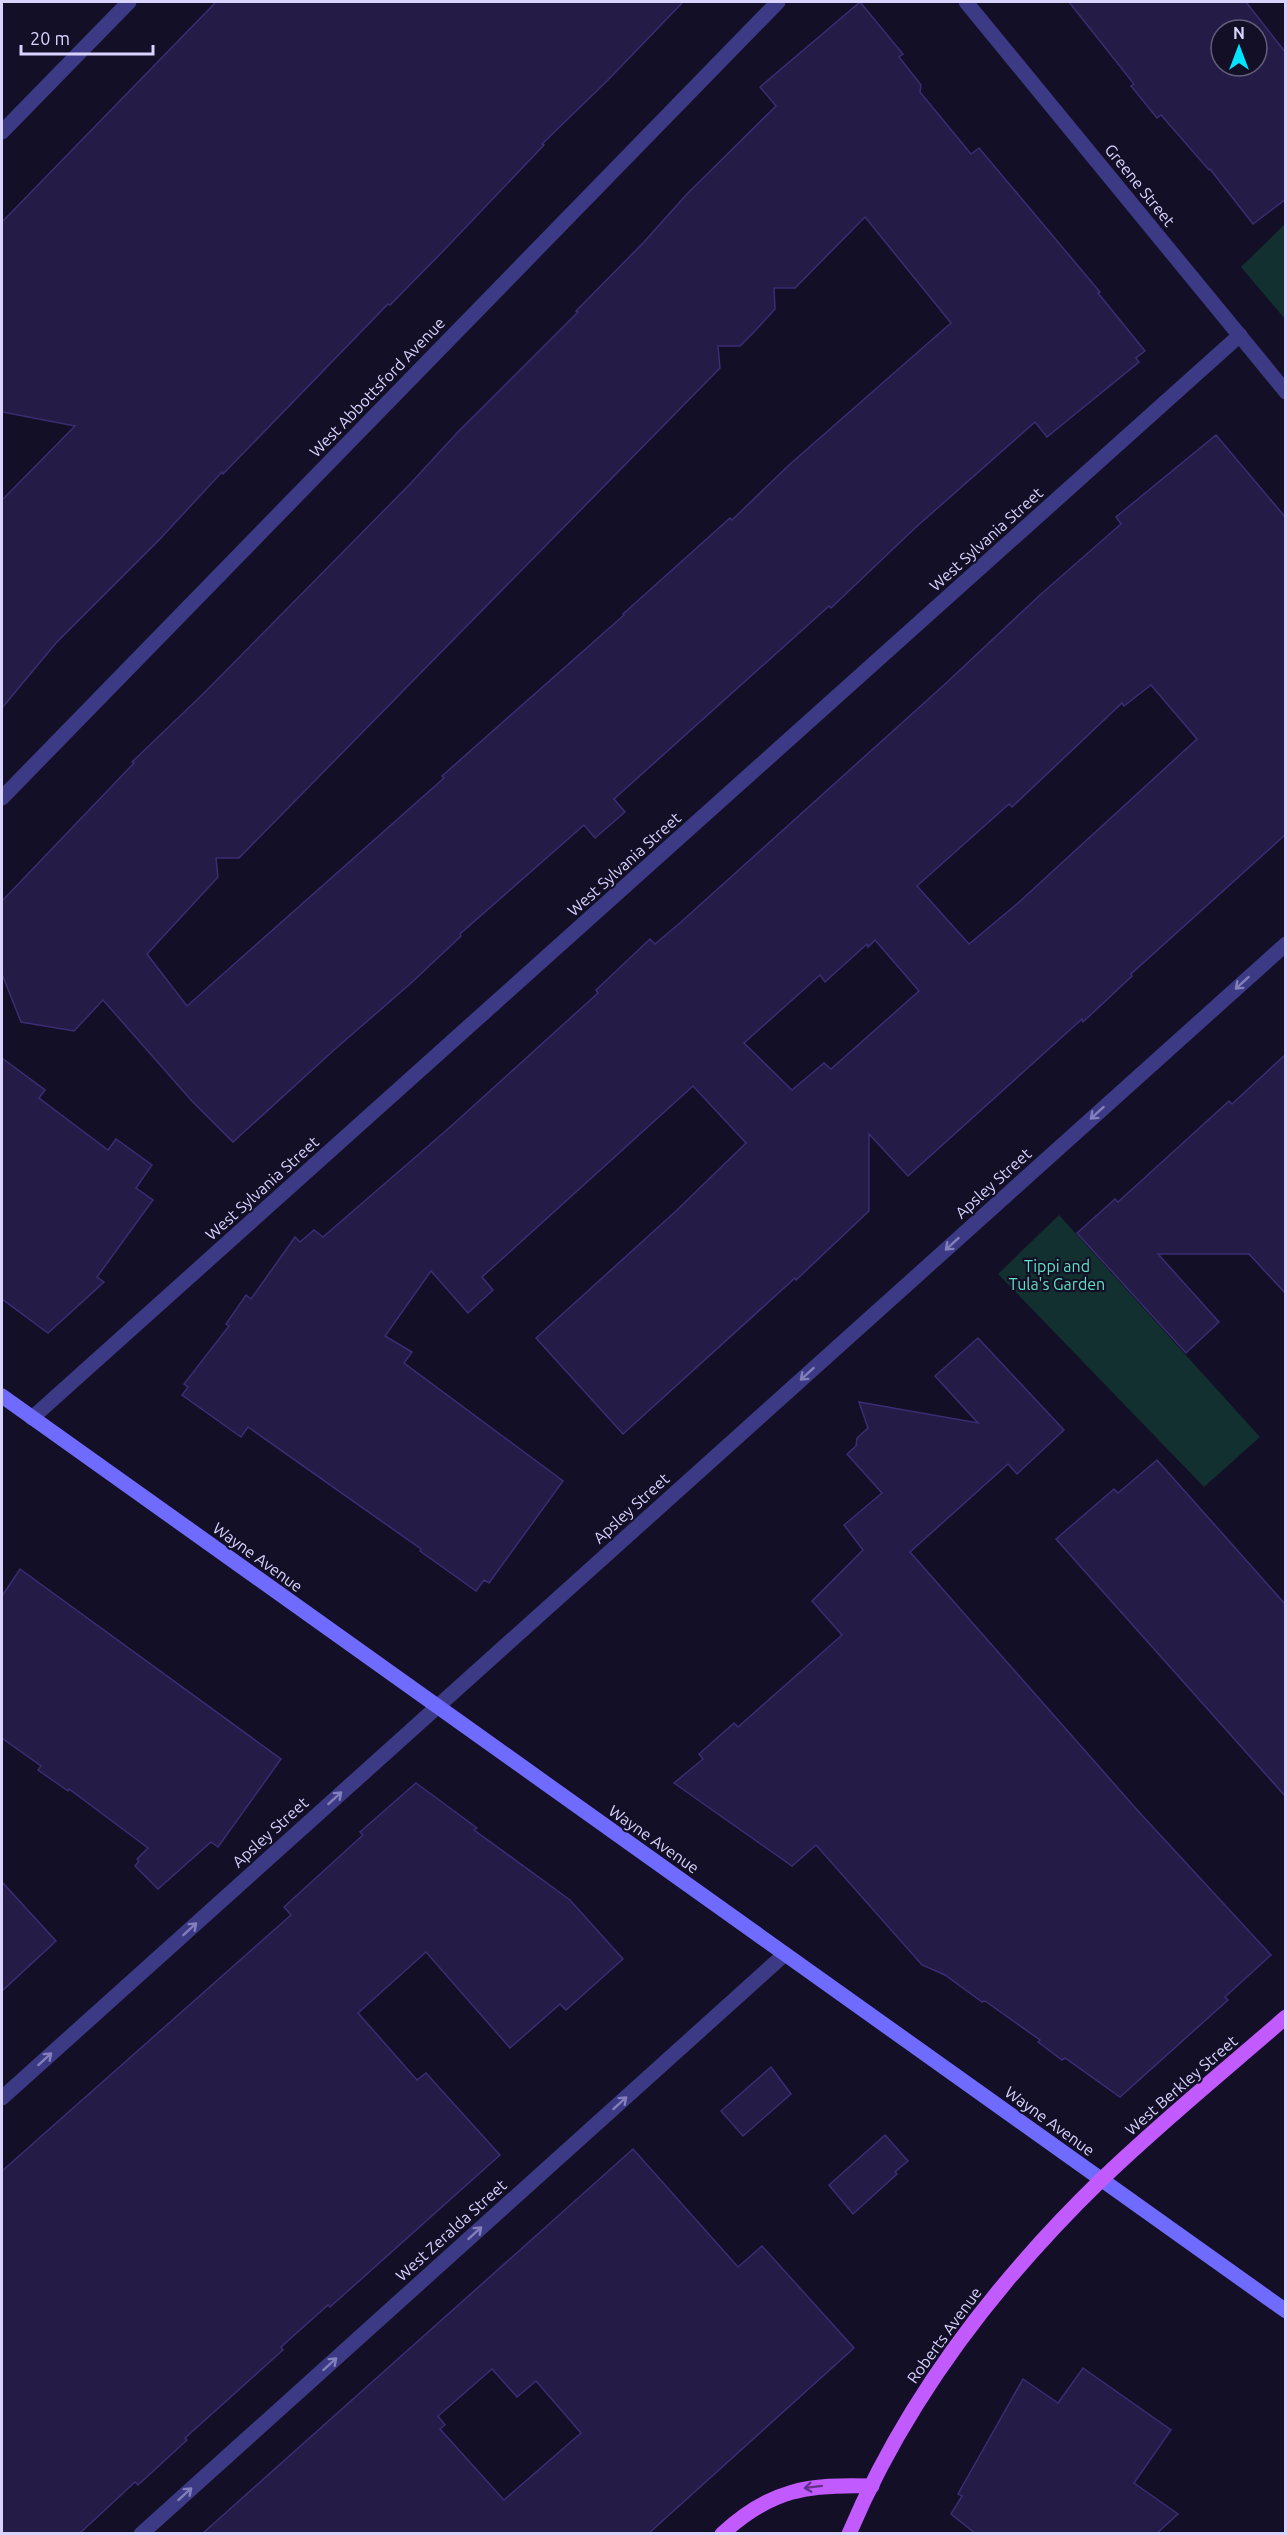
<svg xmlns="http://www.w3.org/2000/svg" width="1287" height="2535" font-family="Ubuntu,sans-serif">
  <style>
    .green { fill: #12302f }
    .building { fill: #241b47; stroke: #3b2d73; stroke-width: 1.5; fill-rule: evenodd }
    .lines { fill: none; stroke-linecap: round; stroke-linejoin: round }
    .street { stroke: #3d3a85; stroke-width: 15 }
    .secondary { stroke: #6f6bff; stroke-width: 15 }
    .primary { stroke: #c25bff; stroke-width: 15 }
    .oneway { stroke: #837fbc }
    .oneway2 { stroke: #623188 }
    .labels { text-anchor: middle; stroke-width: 4.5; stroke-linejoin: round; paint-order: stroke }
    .street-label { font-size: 16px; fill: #d9d4ff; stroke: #130f26 }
    .park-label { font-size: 16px; fill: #5fe0c0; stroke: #130f26 }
  </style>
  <rect width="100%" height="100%" fill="#130f26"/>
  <g class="green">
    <path d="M1285 224V319L1241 267Z"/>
    <path d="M1059 1215 1260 1437 1204 1487 998 1274Z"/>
  </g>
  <g class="building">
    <path d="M216 2H683L608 80 542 144 544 145 447 247 390 305 388 304 223 474 222 472 160 539 56 643 2 708V500L75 426 2 412V222Z"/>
    <path d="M860 2 903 54 899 57 921 85 920 92 971 154 979 148 1100 292 1098 293 1145 351 1136 358 1139 362 1047 437 1035 422 915 528 831 608 829 606 614 799 625 812 595 838 584 825 460 934 461 936 410 984 334 1050 233 1142 191 1100 103 1000 74 1031 21 1022 2 974V901L134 763 132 762 203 694 411 483 456 434 578 312 576 311 644 242 686 195 776 106 760 87ZM865 217 951 323 789 465 732 520 730 518 623 614 624 615 442 776 444 778 187 1006 147 954 218 877 216 858H239L720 368 718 346H740L754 332 775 309 774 288H795Z"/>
    <path d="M1069 2H1246L1286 53V199L1253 224 1210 169 1209 170 1161 115 1157 118 1131 86 1134 84ZM1221 30H1257V66H1221Z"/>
    <path d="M1216 435 1286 518V834L1131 974 1132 976 1083 1022 1082 1019 908 1176 869 1134V1211L796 1280 795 1278 623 1434 536 1338 676 1211 746 1143 693 1086 482 1277 493 1290 468 1313 431 1271 385 1336 412 1352 404 1363 563 1481 489 1583 484 1580 476 1591 420 1551 421 1549 248 1427 241 1437 182 1395 188 1387 184 1384 229 1326 226 1324 246 1295 251 1299 295 1237 300 1242 314 1230 323 1237 449 1128 598 993 596 990 650 939 655 944 681 922 944 685 1040 595 1121 524 1116 517ZM1151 685 1197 739 1018 903 969 944 917 886 1009 804 1012 807 1122 703 1124 706ZM875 940 919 991 831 1069 824 1063 792 1090 744 1043 820 975 825 982 867 944 868 947Z"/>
    <path d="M1286 1054V1294L1249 1254H1158L1219 1322 1186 1353 1077 1233 1115 1199 1118 1202 1229 1101 1232 1104Z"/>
    <path d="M2 1058 45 1090 39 1098 108 1150 116 1139 152 1165 136 1188 153 1200 97 1277 104 1282 48 1333 2 1299Z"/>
    <path d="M978 1338 1064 1430 1017 1474 1008 1464 910 1552 1139 1812 1271 1955 1225 1997 1228 2000 1120 2097 1065 2058 1062 2060 1038 2042 1040 2040 985 2001 982 2002 945 1975 922 1965 816 1845 792 1866 674 1783 703 1759 699 1754 734 1723 738 1727 842 1635 812 1601 863 1550 844 1525 882 1493 847 1454 856 1446 857 1438 868 1428 859 1402 978 1423 935 1376Z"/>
    <path d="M1157 1460 1286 1605V1797L1056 1539 1114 1489 1118 1493Z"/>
    <path d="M20 1569 281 1759 218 1847 211 1842 158 1889 135 1866 139 1861 137 1859 148 1848 69 1789 68 1791 38 1770 41 1766 2 1738V1596Z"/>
    <path d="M416 1783 477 1828 474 1830 570 1900 623 1959 566 2010 560 2004 510 2048 426 1952 358 2013 417 2080 426 2073 500 2155 330 2307 328 2305 281 2347 283 2350 185 2438 187 2440 138 2485 135 2482 79 2534H2V2171L291 1915 284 1907 363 1835 360 1832Z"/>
    <path d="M2 1882 56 1941 2 1991Z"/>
    <path d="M771 2067 791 2094 743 2136 721 2111Z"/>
    <path d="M885 2135 908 2161 895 2172 897 2174 853 2214 829 2185Z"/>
    <path d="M633 2149 738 2267 762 2246 854 2348 648 2534H202ZM492 2369 517 2397 536 2381 581 2433 504 2500 440 2429 445 2425 438 2416Z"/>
    <path d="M1083 2368 1171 2430 1134 2483 1178 2514 1156 2534H976L951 2514 962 2496 958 2494 1023 2379 1058 2403Z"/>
  </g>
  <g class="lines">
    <g class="street">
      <path d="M966 2 1286 392"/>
      <path d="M2 132 129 2"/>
      <path d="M2 798 778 2"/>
      <path d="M32 1418 1240 335"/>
      <path d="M2 2098 1286 944"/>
      <path d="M141 2534 785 1954"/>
    </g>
    <path class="secondary" d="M2 1396 1286 2311"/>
    <g class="primary">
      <path d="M722 2534C771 2489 808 2484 872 2486"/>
      <path d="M849 2534C906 2399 997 2281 1101 2180 1160 2123 1224 2071 1286 2017"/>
    </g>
  </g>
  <defs><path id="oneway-shaft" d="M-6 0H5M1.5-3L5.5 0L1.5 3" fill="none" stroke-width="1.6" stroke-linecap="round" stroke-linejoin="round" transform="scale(1.5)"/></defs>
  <g class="oneway">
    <use href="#oneway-shaft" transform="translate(1242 983) rotate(138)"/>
    <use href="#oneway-shaft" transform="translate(1097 1113) rotate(138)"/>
    <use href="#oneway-shaft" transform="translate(952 1244) rotate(138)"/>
    <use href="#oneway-shaft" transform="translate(807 1374) rotate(138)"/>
    <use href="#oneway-shaft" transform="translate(335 1798) rotate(-42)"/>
    <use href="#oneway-shaft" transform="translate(190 1929) rotate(-42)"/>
    <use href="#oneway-shaft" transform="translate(45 2059) rotate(-42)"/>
    <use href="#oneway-shaft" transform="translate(620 2103) rotate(-42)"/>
    <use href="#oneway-shaft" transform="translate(475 2233) rotate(-42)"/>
    <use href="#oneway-shaft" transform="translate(330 2364) rotate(-42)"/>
    <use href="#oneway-shaft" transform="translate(185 2494) rotate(-42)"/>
  </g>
  <use class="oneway2" href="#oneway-shaft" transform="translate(813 2487) rotate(173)"/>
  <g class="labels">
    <g class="street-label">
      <text transform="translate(1140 185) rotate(51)" y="6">Greene Street</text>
      <text transform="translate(377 387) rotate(-46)" y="6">West Abbottsford Avenue</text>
      <text transform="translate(986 539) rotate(-42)" y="6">West Sylvania Street</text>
      <text transform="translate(624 864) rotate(-42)" y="6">West Sylvania Street</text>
      <text transform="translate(993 1183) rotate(-42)" y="6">Apsley Street</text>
      <text transform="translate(262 1188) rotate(-42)" y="6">West Sylvania Street</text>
      <text transform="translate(631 1508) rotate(-42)" y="6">Apsley Street</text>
      <text transform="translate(258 1557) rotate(36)" y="6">Wayne Avenue</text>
      <text transform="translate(270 1832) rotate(-42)" y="6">Apsley Street</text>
      <text transform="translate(654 1839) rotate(35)" y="6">Wayne Avenue</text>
      <text transform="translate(1181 2085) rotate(-41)" y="6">West Berkley Street</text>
      <text transform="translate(1050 2121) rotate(36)" y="6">Wayne Avenue</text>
      <text transform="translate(451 2230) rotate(-42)" y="6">West Zeralda Street</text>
      <text transform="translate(944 2335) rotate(-54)" y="6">Roberts Avenue</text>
    </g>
    <g class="park-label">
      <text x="1057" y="1272">Tippi and<tspan x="1057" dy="18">Tula's Garden</tspan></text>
    </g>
  </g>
  <rect width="1287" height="2535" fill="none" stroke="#d9d4ff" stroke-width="6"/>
  <g transform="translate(1239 48)"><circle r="28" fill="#130f26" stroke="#625e7d" stroke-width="1.5"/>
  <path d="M0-4.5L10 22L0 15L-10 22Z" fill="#00e5ff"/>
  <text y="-9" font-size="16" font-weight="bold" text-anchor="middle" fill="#d9d4ff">N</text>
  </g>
  <path d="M21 45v9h132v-9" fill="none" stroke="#d9d4ff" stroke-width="3"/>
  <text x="30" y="45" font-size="18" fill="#d9d4ff" stroke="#130f26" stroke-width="4.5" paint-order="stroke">20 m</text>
</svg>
